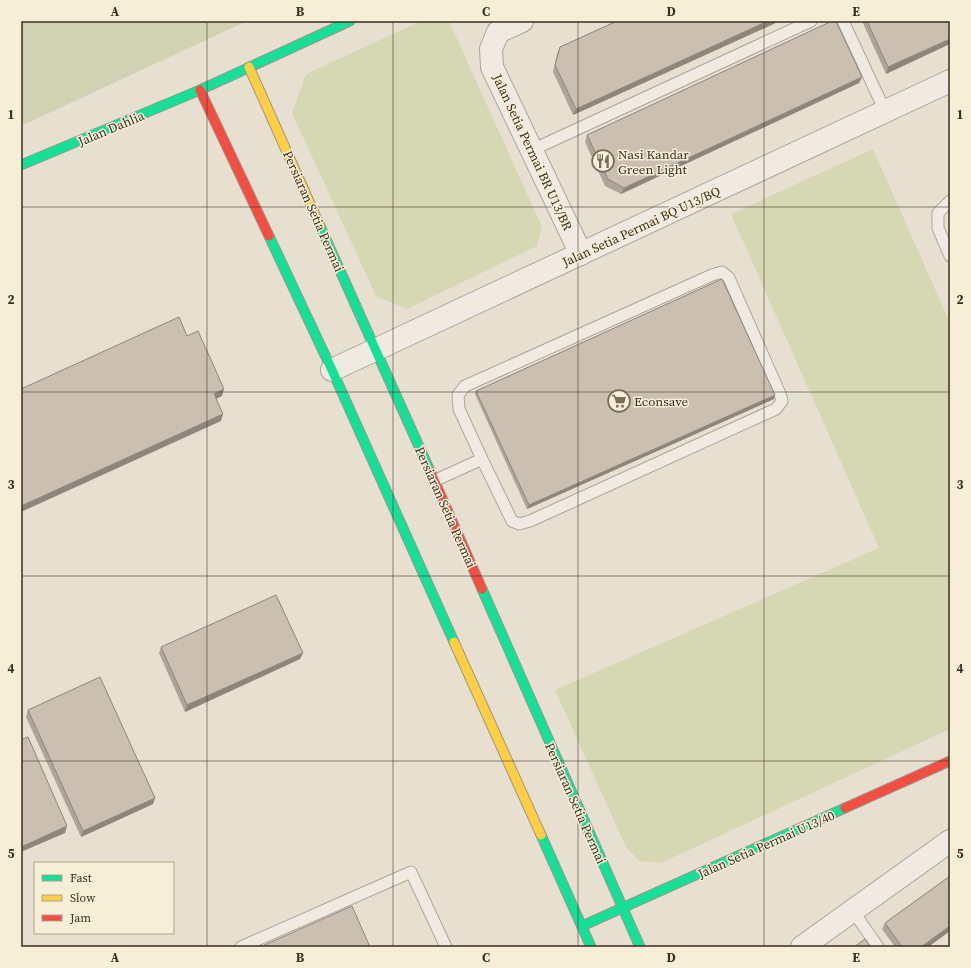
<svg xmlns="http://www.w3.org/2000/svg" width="971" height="968" font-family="'Source Serif 4',serif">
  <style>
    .green { fill: #d6d7b3 }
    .cemetery { fill: #d1d1b3 }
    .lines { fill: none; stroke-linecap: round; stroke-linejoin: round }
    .lane-casing { stroke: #ada599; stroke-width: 13 }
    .street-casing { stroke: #ada599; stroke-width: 24 }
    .fast-casing { stroke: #9c958a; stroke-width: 11 }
    .slow-casing { stroke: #9c958a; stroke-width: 11 }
    .jam-casing { stroke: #9c958a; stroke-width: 11 }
    .lane { stroke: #efebe3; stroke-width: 11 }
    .street { stroke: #efebe3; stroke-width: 22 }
    .fast { stroke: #16e098; stroke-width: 9 }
    .slow { stroke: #ffcf43; stroke-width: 9 }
    .jam { stroke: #f24e42; stroke-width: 9 }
    .wall { fill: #afa499 }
    .shaded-wall { fill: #8e867d }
    .building { fill: #cbbfb2; stroke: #8e867d }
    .grid { fill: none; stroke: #3d2e20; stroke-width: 1; stroke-opacity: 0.55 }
    .labels { text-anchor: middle; stroke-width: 3; stroke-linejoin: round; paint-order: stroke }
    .street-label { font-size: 13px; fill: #3d2e20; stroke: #f7eed8 }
    .poi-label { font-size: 13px; fill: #3d2e20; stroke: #f7eed8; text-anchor: start }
    .neatline { fill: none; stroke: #3d2e20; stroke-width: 1.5 }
    .grid-label { font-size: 13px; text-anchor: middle; font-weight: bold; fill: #3d2e20 }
  </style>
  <rect width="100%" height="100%" fill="#e7e0d1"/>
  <g class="green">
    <path d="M421 21H449L542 227 537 246 407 309 376 296 292 113 306 74Z"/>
    <path d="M873 149 950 323V729L661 863 639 861 626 847 555 690 879 548 731 214Z"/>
  </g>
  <path class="cemetery" d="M21 21H247L21 126Z"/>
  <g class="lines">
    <g class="lane-casing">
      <g id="lane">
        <path d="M843 21 885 111"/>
        <path d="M532 150 811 21"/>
        <path d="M950 201 938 213V228L950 256"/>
        <path d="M434 481 482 459 459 409 458 395 465 386 712 275 722 272 729 278 780 394 782 401 776 409 530 521 519 524 512 521 482 459"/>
        <path d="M853 911 878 947"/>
        <path d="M241 947 411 872 446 947"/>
      </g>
    </g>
    <g class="street-casing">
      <g id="street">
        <path d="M522 21 498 32 491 49 492 67 581 254"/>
        <path d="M332 370 950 81"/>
        <path d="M802 947 950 841"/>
      </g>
    </g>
    <g class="fast-casing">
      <g id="fast">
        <path d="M21 165 200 90 350 21"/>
        <path d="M320 226 430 471"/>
        <path d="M269 236 332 370 454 642"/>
        <path d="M482 589 640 947"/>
        <path d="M541 835 591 947"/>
        <path d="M582 926 845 808"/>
      </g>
    </g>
    <g class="slow-casing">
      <g id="slow">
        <path d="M249 67 320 226"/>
        <path d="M454 642 541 835"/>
      </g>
    </g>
    <g class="jam-casing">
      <g id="jam">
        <path d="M200 90 269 236"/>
        <path d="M430 471 482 589"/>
        <path d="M845 808 950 761"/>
      </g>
    </g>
    <use href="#lane" class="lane"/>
    <use href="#street" class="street"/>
    <use href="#fast" class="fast"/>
    <use href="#slow" class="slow"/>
    <use href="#jam" class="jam"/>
  </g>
  <g class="wall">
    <path d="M617 21H780L573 115 553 72 557 54 560 47Z"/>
    <path d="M862 21H950L886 74Z"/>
    <path d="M862 77 859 83 621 194 605 186 585 142 587 135Z"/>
    <path d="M476 391 774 399 527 509 475 394Z"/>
    <path d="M161 647 300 659 185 712 159 653Z"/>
    <path d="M28 710 153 804 81 837 26 717Z"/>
    <path d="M950 876V931L928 947H895L882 929 885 923Z"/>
  </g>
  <g class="shaded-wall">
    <path d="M768 21H780L573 115 576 109Z"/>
    <path d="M950 39V44L886 74 888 67Z"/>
    <path d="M862 77 859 83 621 194 624 188Z"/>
    <path d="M224 389 222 396 212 401 214 394Z"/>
    <path d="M775 395 774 399 527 509 529 505Z"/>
    <path d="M223 414 221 421 21 512V506Z"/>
    <path d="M303 653 300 659 185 712 187 705Z"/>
    <path d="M155 798 153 804 81 837 83 831Z"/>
    <path d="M67 826 65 833 21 852V847Z"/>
    <path d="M950 926V931L928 947H921Z"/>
  </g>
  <g class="building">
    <path d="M617 21H768L576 109 555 65 560 47Z"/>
    <path d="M832 21H836L862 77 624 188 608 179 587 135Z"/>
    <path d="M867 21H950V39L888 67Z"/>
    <path d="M722 279 775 395 529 505 476 391Z"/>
    <path d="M179 317 187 336 198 331 224 389 214 394 223 414 21 506V389Z"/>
    <path d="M276 595 303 653 187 705 161 647Z"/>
    <path d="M100 677 155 798 83 831 28 710Z"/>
    <path d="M28 737 67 826 21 847V740Z"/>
    <path d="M950 876V926L921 947H902L885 923Z"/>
    <path d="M352 906 370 947H260Z"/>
    <path d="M865 939 871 947H854Z"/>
  </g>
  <path class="grid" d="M207 21V947M393 21V947M578 21V947M764 21V947M21 207H950M21 392H950M21 576H950M21 761H950"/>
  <defs>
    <g id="restaurant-ring" transform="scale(1.15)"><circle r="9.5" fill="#f7eed8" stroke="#786c5e" stroke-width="1.5"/><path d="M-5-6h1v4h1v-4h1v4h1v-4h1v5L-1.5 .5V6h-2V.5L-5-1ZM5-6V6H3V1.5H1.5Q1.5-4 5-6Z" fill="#786c5e"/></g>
    <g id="supermarket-ring" transform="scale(1.15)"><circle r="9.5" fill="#f7eed8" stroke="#786c5e" stroke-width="1.5"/><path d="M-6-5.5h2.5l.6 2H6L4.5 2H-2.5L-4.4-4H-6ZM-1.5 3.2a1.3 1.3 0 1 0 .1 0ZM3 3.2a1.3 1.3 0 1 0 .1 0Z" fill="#786c5e"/></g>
  </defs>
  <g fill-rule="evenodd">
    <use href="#restaurant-ring" x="603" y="161"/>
    <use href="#supermarket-ring" x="619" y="401"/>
  </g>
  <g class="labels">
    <g class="street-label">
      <text transform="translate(111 128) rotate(-23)" y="5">Jalan Dahlia</text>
      <text transform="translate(533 152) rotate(65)" y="5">Jalan Setia Permai BR U13/BR</text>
      <text transform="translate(314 211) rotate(66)" y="5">Persiaran Setia Permai</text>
      <text transform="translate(641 226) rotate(-25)" y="5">Jalan Setia Permai BQ U13/BQ</text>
      <text transform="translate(446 507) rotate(66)" y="5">Persiaran Setia Permai</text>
      <text transform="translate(576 803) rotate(66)" y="5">Persiaran Setia Permai</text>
      <text transform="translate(766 844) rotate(-24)" y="5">Jalan Setia Permai U13/40</text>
    </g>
    <g class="poi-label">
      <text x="618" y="159">Nasi Kandar<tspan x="618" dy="15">Green Light</tspan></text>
      <text x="634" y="406">Econsave</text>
    </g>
  </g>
  <rect width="971" height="968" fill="none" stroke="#f7eed8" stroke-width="44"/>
  <rect x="34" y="862" width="140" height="72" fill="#f7eed8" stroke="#ada18e"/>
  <rect x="42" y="875" width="20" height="6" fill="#16e098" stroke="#ada18e"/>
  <text x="70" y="882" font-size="12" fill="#3d2e20">Fast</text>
  <rect x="42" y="895" width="20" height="6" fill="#ffcf43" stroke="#ada18e"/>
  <text x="70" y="902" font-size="12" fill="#3d2e20">Slow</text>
  <rect x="42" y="915" width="20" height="6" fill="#f24e42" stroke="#ada18e"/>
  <text x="70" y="922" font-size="12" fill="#3d2e20">Jam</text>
  <rect x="22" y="22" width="927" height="924" class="neatline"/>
  <g class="grid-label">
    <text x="115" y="16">A</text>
    <text x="300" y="16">B</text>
    <text x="486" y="16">C</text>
    <text x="671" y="16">D</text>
    <text x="856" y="16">E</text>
    <text x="11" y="119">1</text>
    <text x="960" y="119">1</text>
    <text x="11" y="304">2</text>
    <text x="960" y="304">2</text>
    <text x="11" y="489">3</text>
    <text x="960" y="489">3</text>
    <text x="11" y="673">4</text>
    <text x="960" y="673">4</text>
    <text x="11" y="858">5</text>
    <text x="960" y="858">5</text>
    <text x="115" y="962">A</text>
    <text x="300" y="962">B</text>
    <text x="486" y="962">C</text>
    <text x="671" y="962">D</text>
    <text x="856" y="962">E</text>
  </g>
</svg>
